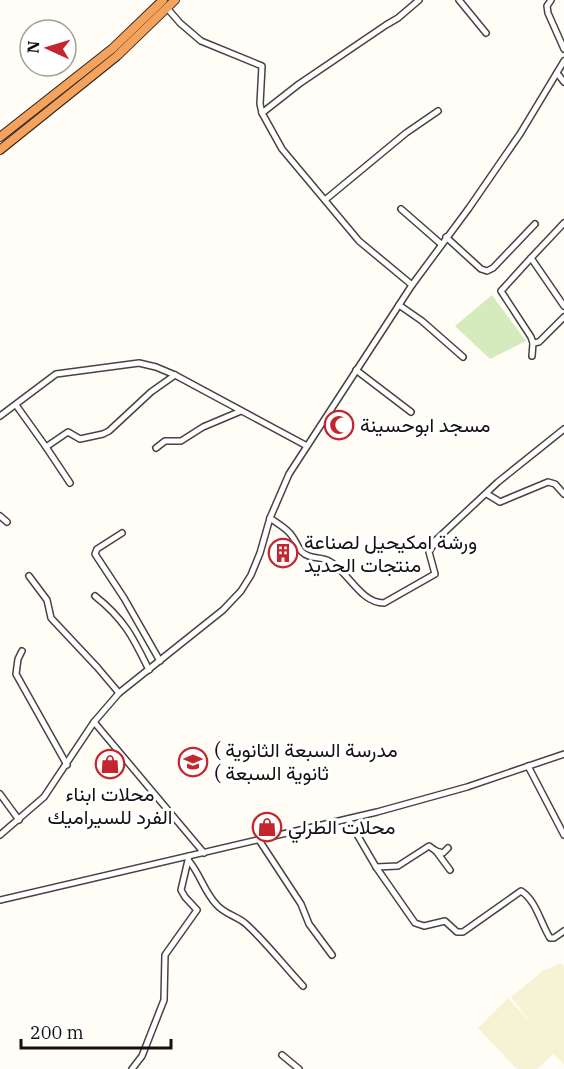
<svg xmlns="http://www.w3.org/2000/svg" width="564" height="1069" font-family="'IBM Plex Serif',Vazirmatn,serif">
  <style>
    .farmland { fill: #f6f3d4 }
    .green { fill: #d5ebbd }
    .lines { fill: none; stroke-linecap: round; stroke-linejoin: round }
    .minor-casing { stroke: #444; stroke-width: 8 }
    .highway-casing { stroke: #222; stroke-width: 10 }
    .minor { stroke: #fff; stroke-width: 5 }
    .highway { stroke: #f5a25d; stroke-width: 8 }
    .labels { text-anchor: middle; stroke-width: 6; stroke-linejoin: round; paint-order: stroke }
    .poi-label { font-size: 20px; fill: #111; stroke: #fff; text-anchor: start }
  </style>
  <rect width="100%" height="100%" fill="#fffdf5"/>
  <path class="farmland" d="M560 963 564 966V1064L553 1054 538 1069H517L478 1028 508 998 532 1024 511 997 543 971Z"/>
  <path class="green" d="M492 295 526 341 490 359 455 326Z"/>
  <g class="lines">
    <g class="minor-casing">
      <g id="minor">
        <path d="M459 0 486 33"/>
        <path d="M551 0 547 6 548 13 564 49"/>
        <path d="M167 8 180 23 201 41 262 66 260 104 262 113 282 149 359 241 412 285"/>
        <path d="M557 73 564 82"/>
        <path d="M262 113 299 84 386 25 398 18 419 0"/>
        <path d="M325 200 406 133 438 111"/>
        <path d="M401 209 441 244"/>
        <path d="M564 223 531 258 564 306"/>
        <path d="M446 237 481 269 487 271 493 268 535 224"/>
        <path d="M531 258 501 291 531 337 533 343 532 356"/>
        <path d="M399 305 422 321 463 357"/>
        <path d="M533 343 539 342 564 317"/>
        <path d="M356 370 411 412"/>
        <path d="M16 405 46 447 68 432 80 439 103 434 109 431 151 392 175 375"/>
        <path d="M0 416 56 374 139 363 156 367 175 375 307 446"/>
        <path d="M46 447 70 483"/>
        <path d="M156 448 165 441H181L203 427 241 411"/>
        <path d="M487 494 500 502 548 482 555 484 564 494"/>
        <path d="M0 516 7 522"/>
        <path d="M270 518C278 524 287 528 292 536 296 541 298 548 302 552 310 560 321 556 329 561 349 572 360 603 384 603L435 574 429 552 436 540 498 482 564 429"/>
        <path d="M122 533 97 549 95 554 124 598 160 661"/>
        <path d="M29 576 47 600 51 618 97 667 119 693"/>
        <path d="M95 596C124 619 133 637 149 670"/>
        <path d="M22 651 18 659 16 674 67 765"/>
        <path d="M94 722 204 853"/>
        <path d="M528 766 564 835"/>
        <path d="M0 794 19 820"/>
        <path d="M348 819 376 867 415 923 424 926 445 921 457 932H463L521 891C536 900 541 924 550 938H554L564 931"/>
        <path d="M0 835 44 797 94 722 119 693 223 610 241 591 251 575 260 553 270 518 289 474 412 285 469 208 520 134 564 61"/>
        <path d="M259 840 301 904 309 924 332 955"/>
        <path d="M436 851 450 870"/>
        <path d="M189 861C200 874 204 891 216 904 224 914 237 916 246 924 267 943 284 966 303 986"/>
        <path d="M376 867 398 866 429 846 436 851 443 853 448 848"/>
        <path d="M0 900 377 812 467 787 564 754"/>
        <path d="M282 1055 299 1069"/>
        <path d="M132 1069 142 1056 164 1000 165 955 197 910 185 897 181 890 189 856"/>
      </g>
    </g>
    <g class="highway-casing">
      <g id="highway">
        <path d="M0 137 112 49 163 0"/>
        <path d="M0 150 117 56 175 0"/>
      </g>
    </g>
    <use href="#minor" class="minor"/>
    <use href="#highway" class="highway"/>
  </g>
  <defs>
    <g id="mosque-ring" transform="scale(1.5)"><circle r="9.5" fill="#fff" stroke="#c4262e" stroke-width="1.5"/><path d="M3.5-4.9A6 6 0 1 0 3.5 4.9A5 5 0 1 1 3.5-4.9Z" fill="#c4262e"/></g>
    <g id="building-ring" transform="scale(1.5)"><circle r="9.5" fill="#fff" stroke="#c4262e" stroke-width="1.5"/><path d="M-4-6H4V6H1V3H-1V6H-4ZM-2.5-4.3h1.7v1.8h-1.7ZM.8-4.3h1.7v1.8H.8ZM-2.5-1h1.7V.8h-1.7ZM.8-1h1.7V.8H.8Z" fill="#c4262e"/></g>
    <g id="school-ring" transform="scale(1.5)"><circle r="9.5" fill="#fff" stroke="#c4262e" stroke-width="1.5"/><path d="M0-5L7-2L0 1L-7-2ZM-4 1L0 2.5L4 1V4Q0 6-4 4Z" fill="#c4262e"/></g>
    <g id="shop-ring" transform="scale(1.5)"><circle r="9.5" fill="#fff" stroke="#c4262e" stroke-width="1.5"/><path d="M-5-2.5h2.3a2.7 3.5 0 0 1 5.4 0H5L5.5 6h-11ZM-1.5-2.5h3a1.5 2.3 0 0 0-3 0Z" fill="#c4262e"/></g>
  </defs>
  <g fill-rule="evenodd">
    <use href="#mosque-ring" x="339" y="425"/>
    <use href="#building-ring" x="283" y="553"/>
    <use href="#school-ring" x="193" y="762"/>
    <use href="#shop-ring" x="110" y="764"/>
    <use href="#shop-ring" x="267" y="827"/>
  </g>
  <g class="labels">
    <g class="poi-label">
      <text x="360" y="432">مسجد ابوحسينة</text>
      <text x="304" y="549">ورشة امكيحيل لصناعة<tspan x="304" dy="23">منتجات الحديد</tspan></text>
      <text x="214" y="757">( مدرسة السبعة الثانوية<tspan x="214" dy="23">( ثانوية السبعة</tspan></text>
      <text x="110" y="801" text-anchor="middle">محلات ابناء<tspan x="110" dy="23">الفرد للسيراميك</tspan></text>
      <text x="288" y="834">محلات الطرلي</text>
    </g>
  </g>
  <g transform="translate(48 48) rotate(274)"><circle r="28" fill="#ffffff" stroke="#a0a0a0" stroke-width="1.5"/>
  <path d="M0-4.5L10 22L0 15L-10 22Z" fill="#c4262e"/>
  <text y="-9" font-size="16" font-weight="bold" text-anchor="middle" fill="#111111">N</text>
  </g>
  <path d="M21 1039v9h150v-9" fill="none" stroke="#111111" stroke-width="3"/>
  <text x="30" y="1039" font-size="18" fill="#111111" stroke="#ffffff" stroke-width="4.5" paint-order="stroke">200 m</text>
</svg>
